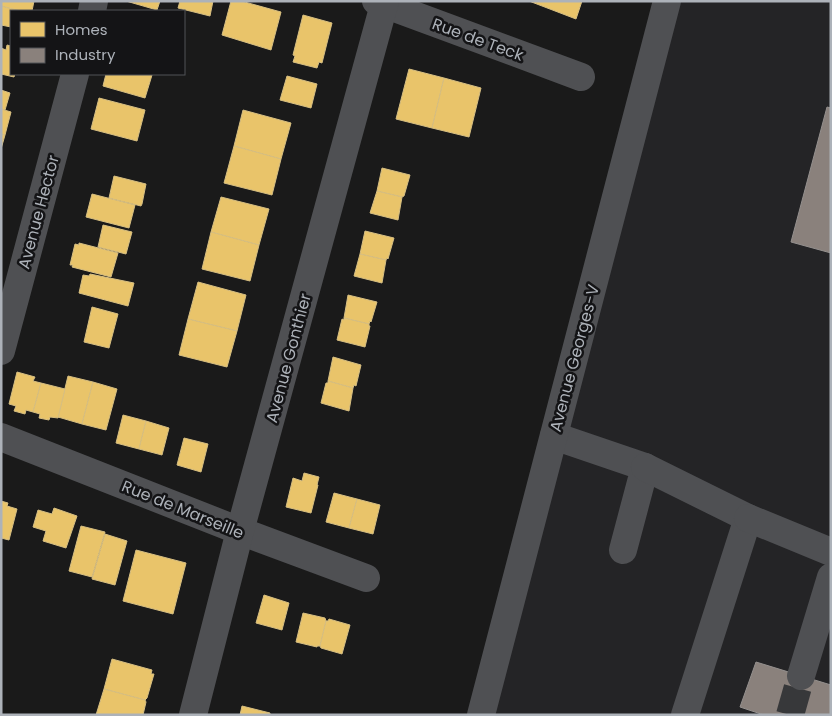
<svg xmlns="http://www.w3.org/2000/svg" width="832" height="716" font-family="Poppins,sans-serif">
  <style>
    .built { fill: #242426 }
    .homes { fill: #e9c46a; stroke: #d7bf82 }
    .industry { fill: #8a817c; stroke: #94908e }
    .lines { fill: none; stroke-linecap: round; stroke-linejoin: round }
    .minor-tunnel { stroke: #37383a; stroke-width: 28; stroke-dasharray: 28 14; stroke-linecap: butt }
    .minor { stroke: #4f5053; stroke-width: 28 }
    .labels { text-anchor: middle; stroke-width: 5; stroke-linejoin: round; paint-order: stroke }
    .street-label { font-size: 16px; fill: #adb2b9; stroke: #141416 }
  </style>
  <rect width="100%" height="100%" fill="#1a1a1a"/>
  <path class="built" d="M677 1H831V715H491Z"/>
  <g class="homes">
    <path d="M1 1H34L32 11H20L1 6Z"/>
    <path d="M126 1H160L157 10Z"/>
    <path d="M180 1H213L210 16 178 8Z"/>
    <path d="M231 1H241L281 12 271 50 222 35Z"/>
    <path d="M529 1H582L576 19Z"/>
    <path d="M1 6 20 11H11V27L1 25Z"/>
    <path d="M303 15 332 23 322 63 319 62 317 68 293 62 295 56 293 55Z"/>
    <path d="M7 45 11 46V74H15L14 77 1 74V48L6 50Z"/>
    <path d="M409 69 444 78 432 128 396 119Z"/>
    <path d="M106 74 152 75 145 98 103 86Z"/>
    <path d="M287 76 317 84 311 108 280 100Z"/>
    <path d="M444 78 481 88 469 137 432 128Z"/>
    <path d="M1 90 10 93 5 110 1 109Z"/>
    <path d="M99 98 145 110 137 141 91 129Z"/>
    <path d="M1 109 11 112 5 135 1 134Z"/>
    <path d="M243 110 291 123 281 159 234 146Z"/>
    <path d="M1 134 5 135 1 149Z"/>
    <path d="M234 146 281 159 272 195 224 183Z"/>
    <path d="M382 168 410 175 404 196 402 197 377 191Z"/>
    <path d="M114 176 146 184 142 204 141 206 109 198Z"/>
    <path d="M377 191 402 197 398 220 370 213Z"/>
    <path d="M92 194 135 205 129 228 86 217Z"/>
    <path d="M221 197 269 209 259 245 211 232Z"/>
    <path d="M103 225 132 232 126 254 98 247Z"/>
    <path d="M365 231 394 238 388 259 387 258 386 260 360 254Z"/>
    <path d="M211 232 259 245 250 281 202 269Z"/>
    <path d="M79 243 118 253 111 277 72 267 73 265H70L75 244 79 245Z"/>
    <path d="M360 254 386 260 382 283 354 276Z"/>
    <path d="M90 274 134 283 128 306 79 293 83 275 89 276Z"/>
    <path d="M198 282 246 295 237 331 188 319Z"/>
    <path d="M348 295 377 302 371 322 370 321 369 324 344 318Z"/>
    <path d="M92 307 118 314 109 348 84 342Z"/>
    <path d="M344 318 369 324V326H370L365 347 337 340 342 319 344 320Z"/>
    <path d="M188 319 237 331 227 367 179 355Z"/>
    <path d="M333 357 361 365 356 386 354 385 353 388 328 381Z"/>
    <path d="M17 372 35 377 33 381 41 383 33 412 26 410 25 414 14 411 16 406 9 404Z"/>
    <path d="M68 376 93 382 82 424 58 417Z"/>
    <path d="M328 381 353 388 349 411 321 403 326 383H328Z"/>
    <path d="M93 382 117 389 106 430 82 424Z"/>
    <path d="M41 383 65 389 58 418 50 417 49 420 39 418 40 414 33 412Z"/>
    <path d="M123 415 146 421 139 449 116 443Z"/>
    <path d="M146 421 169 428 162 455 139 449Z"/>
    <path d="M184 438 208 444 201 472 177 465Z"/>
    <path d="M304 473 319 477 317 485H318L311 513 286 507 293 478 302 481Z"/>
    <path d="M334 493 357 499 349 528 326 522Z"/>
    <path d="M357 499 380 505 373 534 349 528Z"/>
    <path d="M1 501 8 503 7 506 17 509 9 540 1 538Z"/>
    <path d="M54 508 77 516 66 548 43 541 46 531 33 527 38 510 52 514Z"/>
    <path d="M81 526 105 532 92 577 69 571Z"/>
    <path d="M105 534 127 541 115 585 92 579Z"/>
    <path d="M136 550 186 563 173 614 123 601Z"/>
    <path d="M264 595 289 603 282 630 256 623Z"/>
    <path d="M303 613 325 618 326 621 320 646H317V647L296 642Z"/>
    <path d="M329 619 350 625 342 654 321 648 320 646 326 621H328Z"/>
    <path d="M112 659 152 670 151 674H154L147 698 145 700 104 689Z"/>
    <path d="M104 689 145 700 146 702 143 715H96Z"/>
    <path d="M242 706 270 713V715H240Z"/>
  </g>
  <g class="industry">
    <path d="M827 107 831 108V253L791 242Z"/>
    <path d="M756 662 831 685V715H764L740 707Z"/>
  </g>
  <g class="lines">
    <path class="minor-tunnel" d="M790 715 801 676"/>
    <g class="minor">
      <path d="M376 1 581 77"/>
      <path d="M92 11 94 1"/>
      <path d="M1 351 75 74"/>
      <path d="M554 436 645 467 623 550"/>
      <path d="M1 437 240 531 366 578"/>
      <path d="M645 467 748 518 685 715"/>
      <path d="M748 518 831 552"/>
      <path d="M801 676 831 577"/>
      <path d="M193 715 240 531 385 1"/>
      <path d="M481 715 667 1"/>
    </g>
  </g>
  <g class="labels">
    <g class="street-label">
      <text transform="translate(478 39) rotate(20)" y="6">Rue de Teck</text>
      <text transform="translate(38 212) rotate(-75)" y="6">Avenue Hector</text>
      <text transform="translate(288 358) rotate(-75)" y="6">Avenue Gonthier</text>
      <text transform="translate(574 358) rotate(-75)" y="6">Avenue Georges-V</text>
      <text transform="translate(183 509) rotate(22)" y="6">Rue de Marseille</text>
    </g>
  </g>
  <rect width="832" height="716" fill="none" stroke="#adb2b9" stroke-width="5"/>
  <rect x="10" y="10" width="175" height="65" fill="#141416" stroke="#515357"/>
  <rect x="20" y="22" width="25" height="15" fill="#e9c46a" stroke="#515357"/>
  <text x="55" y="35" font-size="15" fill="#adb2b9">Homes</text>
  <rect x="20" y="48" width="25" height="15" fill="#8a817c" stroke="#515357"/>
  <text x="55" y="60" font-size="15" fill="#adb2b9">Industry</text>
</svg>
